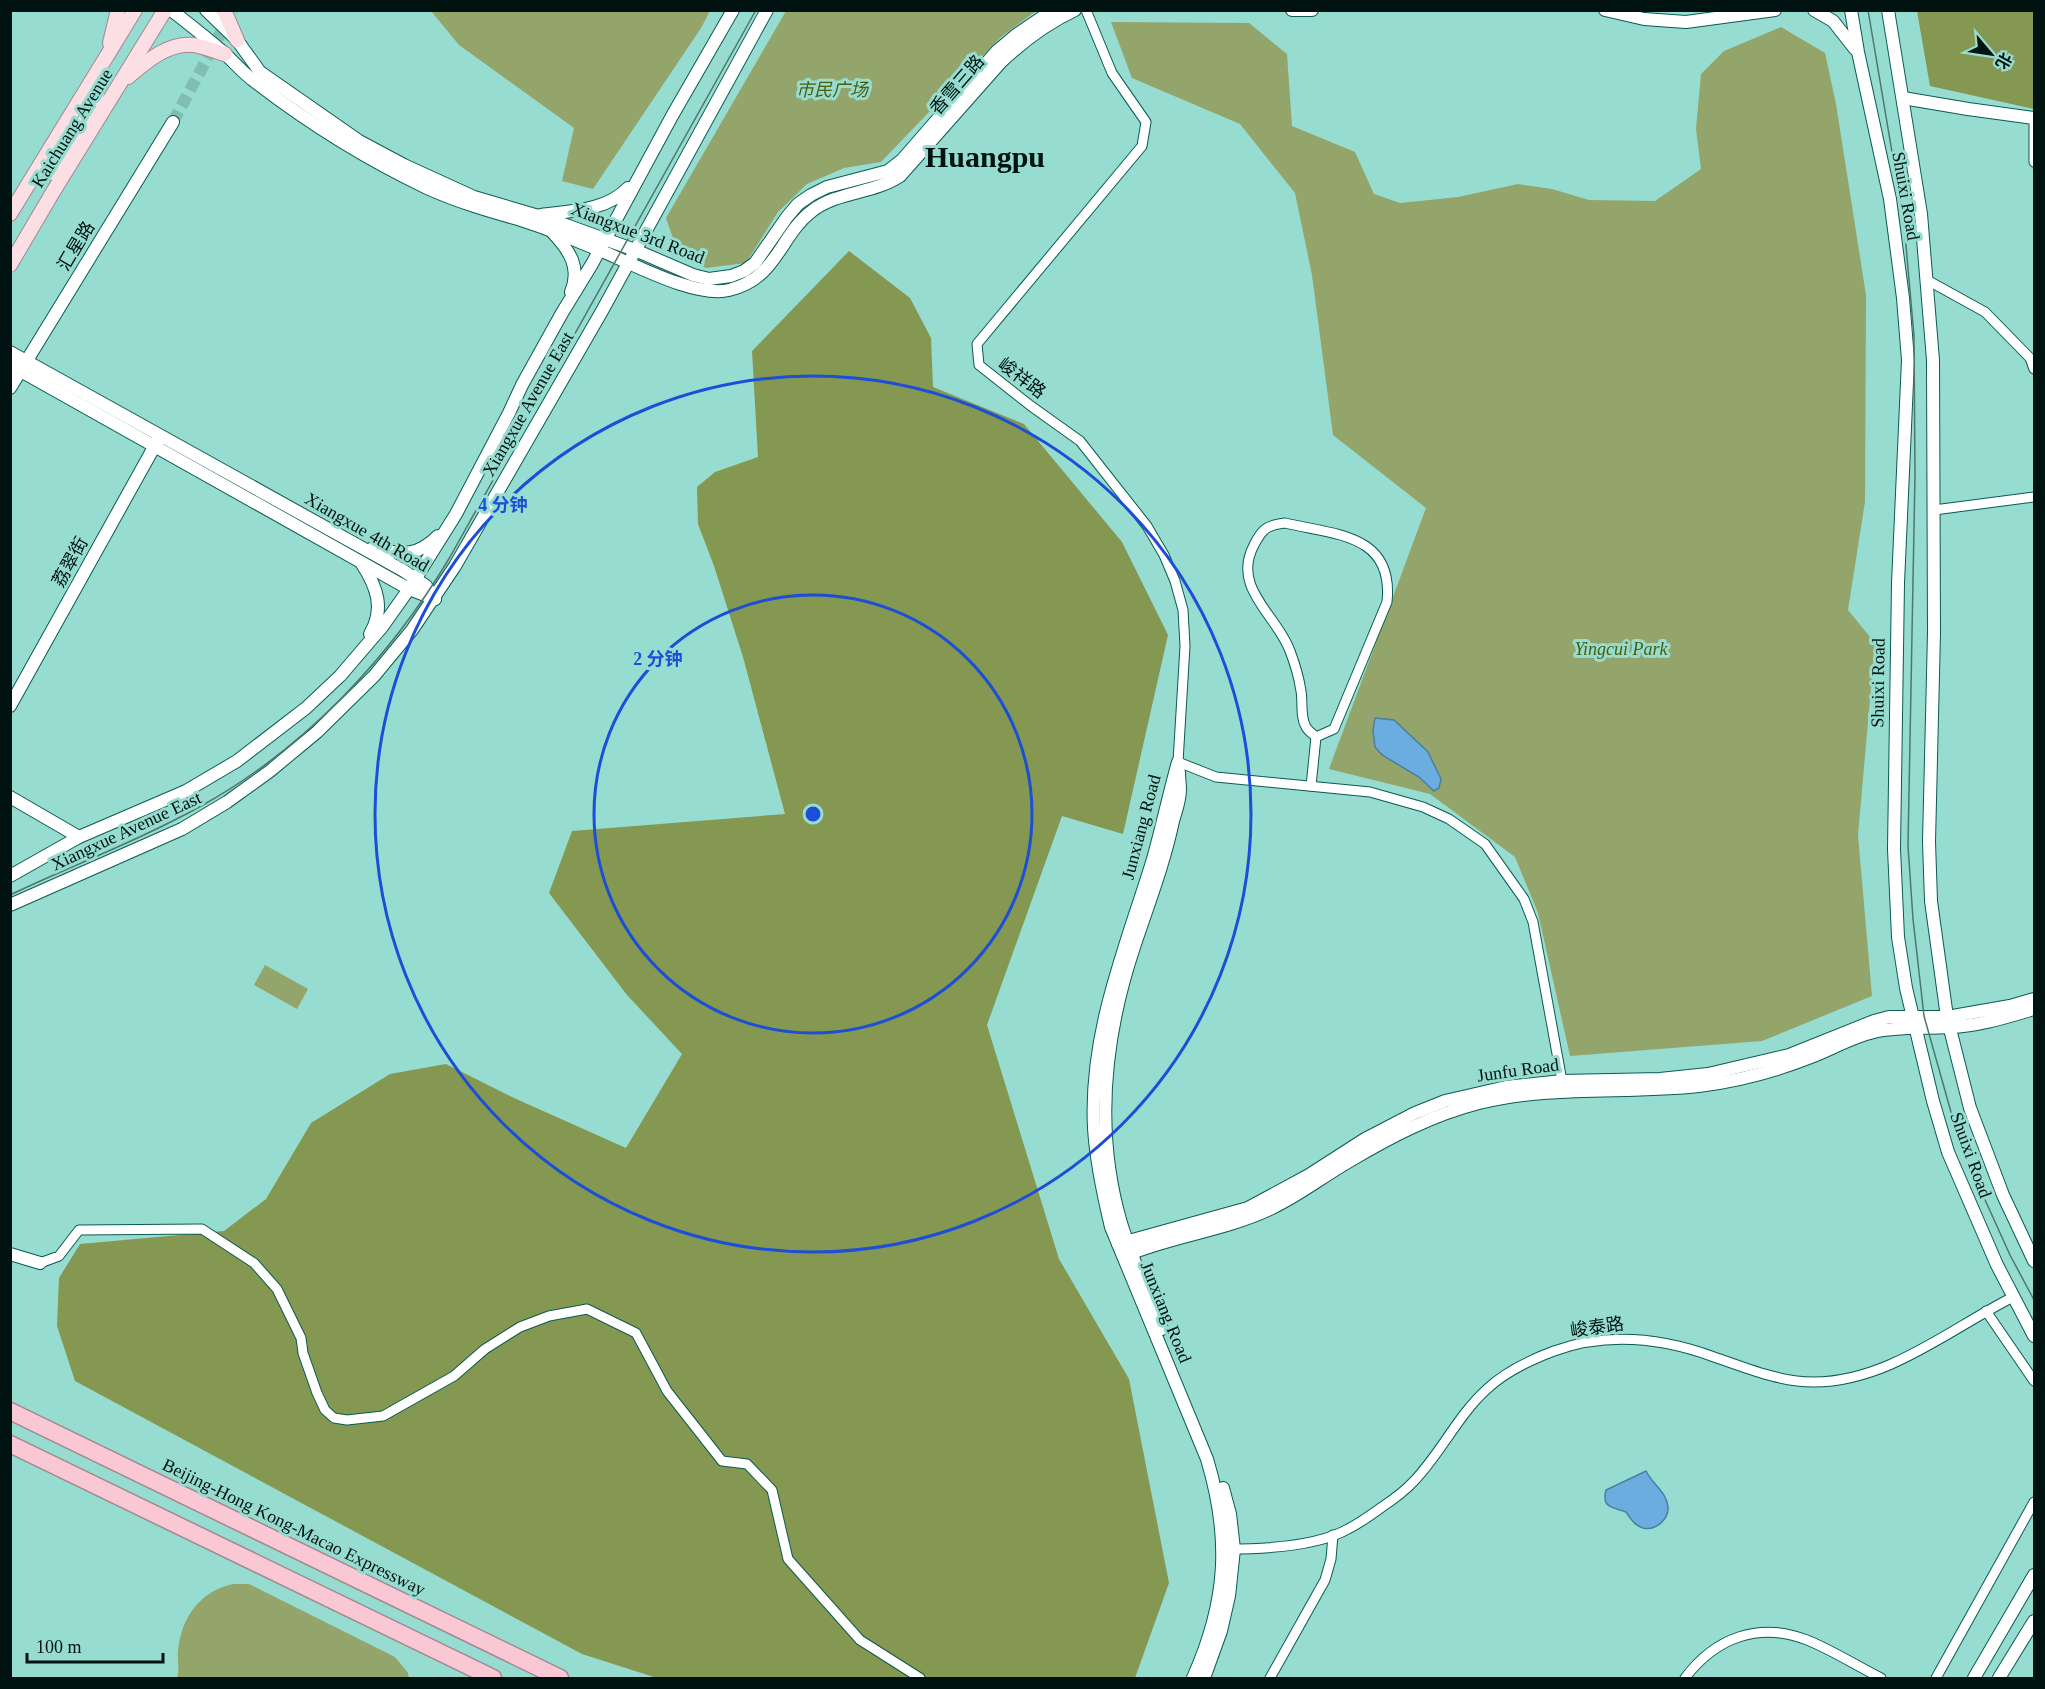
<svg xmlns="http://www.w3.org/2000/svg" width="2045" height="1689" font-family="'Times New Roman','Noto Sans SC',serif">
  <style>
    .green { fill: #93a56a }
    .forest { fill: #849851 }
    .water { fill: #6baddf; stroke: #4b7fa1; stroke-width: 1.5 }
    .lines { fill: none; stroke-linecap: round; stroke-linejoin: round }
    .secondary-tunnel { stroke: #80beb3; stroke-width: 12; stroke-dasharray: 12 6; stroke-linecap: butt }
    .street-casing { stroke: #0a5b52; stroke-width: 11 }
    .secondary-casing { stroke: #0a5b52; stroke-width: 14 }
    .primary-casing { stroke: #a2898f; stroke-width: 16 }
    .highway-casing { stroke: #a2898f; stroke-width: 19 }
    .street { stroke: #fff; stroke-width: 9 }
    .secondary { stroke: #fff; stroke-width: 12 }
    .primary { stroke: #fcdee5; stroke-width: 14 }
    .highway { stroke: #fac8d4; stroke-width: 16 }
    .tram { stroke: #4b7870; stroke-width: 1.5 }
    .ring { fill: none; stroke: #1d4ed8; stroke-width: 3 }
    .labels { text-anchor: middle; stroke-width: 6; stroke-linejoin: round; paint-order: stroke }
    .street-label { font-size: 18px; fill: #001310; stroke: #96dcd0 }
    .park-label { font-size: 18px; font-style: italic; fill: #4b5e0c; stroke: #96dcd0 }
    .town-label { font-size: 30px; font-weight: bold; fill: #001310; stroke: #96dcd0 }
    .centre { fill: #1d4ed8; stroke: #96dcd0; stroke-width: 3 }
    .ring-label { font-size: 18px; text-anchor: middle; font-weight: bold; fill: #1d4ed8; stroke: #96dcd0; stroke-width: 6; stroke-linejoin: round; paint-order: stroke }
  </style>
  <rect width="100%" height="100%" fill="#96dcd0"/>
  <g class="green">
    <path d="M431 11H710L701 28 593 189 562 181 574 128 459 45Z"/>
    <path d="M786 11H1036L1001 37 881 162 844 168 807 184 778 212 746 263 706 268 678 253 666 218Z"/>
    <path d="M1111 22 1249 23 1287 54 1292 126 1355 152 1374 194 1400 203 1458 197 1518 184 1552 189 1589 200 1655 201 1701 169 1696 129 1701 74 1724 51 1781 27 1825 53 1836 104 1866 295 1865 502 1848 610 1875 643 1858 835 1872 996 1762 1041 1570 1056 1538 913 1515 857 1430 794 1329 769 1426 508 1333 435 1312 275 1295 193 1240 124 1132 78Z"/>
    <path d="M265 965 308 989 297 1009 254 985Z"/>
    <path d="M233 1584H249L395 1657 408 1673 409 1678H177C180 1670 177 1660 178 1651 181 1618 200 1591 233 1584Z"/>
  </g>
  <g class="forest">
    <path d="M1917 11H2034V109L1930 86Z"/>
    <path d="M849 251 910 298 931 338 933 387 1024 424 1122 542 1168 635 1123 834 1062 816 987 1025 1059 1259 1129 1379 1169 1583 1135 1678H657L582 1654 75 1381 57 1326 59 1278 80 1244 224 1231 266 1199 311 1123 390 1074 446 1064 514 1098 626 1148 682 1054 627 995 549 893 572 831 785 814 743 657 714 566 698 524 697 487 715 472 758 457 752 351Z"/>
  </g>
  <g class="water">
    <path d="M1375 718 1394 720 1428 752 1441 779 1439 788 1434 791 1419 777 1382 755 1375 747 1373 731Z"/>
    <path d="M1646 1471C1652 1484 1667 1492 1668 1507 1669 1519 1656 1531 1643 1528 1634 1525 1631 1519 1626 1512 1614 1507 1601 1509 1606 1490Z"/>
  </g>
  <g class="lines">
    <path class="secondary-tunnel" d="M173 122 233 10"/>
    <g class="street-casing">
      <g id="street">
        <path d="M1086 10 1112 73 1146 122 1142 146 977 344 979 365 1031 406 1080 441 1147 526 1164 555 1175 581 1183 610 1185 646 1178 762 1216 777 1370 792 1423 807 1449 819 1485 844 1524 899 1533 922 1562 1081"/>
        <path d="M2034 117V162"/>
        <path d="M1927 280 1985 312 2030 358 2034 369"/>
        <path d="M1934 510 2034 497"/>
        <path d="M1285 523C1336 535 1394 534 1387 602L1334 729 1316 737C1313 734 1308 731 1306 727 1300 717 1303 702 1301 691 1299 678 1295 664 1290 651 1277 615 1231 588 1254 545 1262 529 1267 525 1285 523Z"/>
        <path d="M1311 786 1316 737"/>
        <path d="M40 1263 59 1256 79 1230 202 1229 254 1263 277 1289 301 1338 303 1353 317 1393 325 1410 334 1418 347 1420 383 1416 454 1376 485 1349 520 1327 549 1316 587 1309 636 1333 667 1391 722 1461 747 1464 772 1490 788 1559 860 1640 920 1678"/>
        <path d="M1986 1311 2034 1381"/>
        <path d="M1228 1549C1264 1549 1316 1547 1348 1529 1360 1523 1371 1515 1382 1507 1394 1499 1405 1491 1414 1481 1441 1453 1458 1415 1487 1389 1506 1371 1530 1360 1554 1351 1607 1332 1662 1338 1714 1357 1747 1368 1779 1382 1814 1382 1887 1382 1950 1329 2013 1297"/>
        <path d="M1270 1678 1325 1580 1331 1559 1333 1535"/>
        <path d="M1685 1678C1715 1638 1759 1621 1807 1640 1832 1650 1857 1666 1881 1678"/>
        <path d="M1936 1678 2034 1502"/>
      </g>
    </g>
    <g class="secondary-casing">
      <g id="secondary">
        <path d="M171 10C189 24 207 38 224 53 234 62 243 73 254 81 307 122 366 159 427 188 458 202 489 211 521 220 547 228 572 239 597 249 632 263 694 298 729 290 778 278 779 236 812 211 838 191 873 194 900 176L1000 63C1022 42 1047 23 1075 10"/>
        <path d="M206 10 237 40 260 72 359 141 404 165 474 197 552 220 635 250 693 275 709 279 731 276 744 271 755 263 787 217 798 204 811 195 827 187 888 171 902 160 997 51 1016 35 1053 10"/>
        <path d="M1292 10H1312"/>
        <path d="M1605 10 1644 19 1686 22 1775 10"/>
        <path d="M1814 10 1833 21 1855 49"/>
        <path d="M1851 10 1858 52 1890 199 1903 298 1908 360 1898 583 1894 849 1898 937 1906 988 1933 1101 1948 1152 1997 1265 2034 1336"/>
        <path d="M1888 10 1921 214 1933 360 1934 633 1929 842 1931 901 1947 1017 1970 1108 2003 1195 2034 1261"/>
        <path d="M1903 98 1968 109 2034 118"/>
        <path d="M541 215C571 211 606 211 628 188"/>
        <path d="M553 233C570 251 581 268 571 292"/>
        <path d="M10 352 404 571 426 586 435 599"/>
        <path d="M10 365 409 589 435 599"/>
        <path d="M10 388 173 122"/>
        <path d="M371 549C400 553 415 559 438 536"/>
        <path d="M362 564C377 587 385 609 370 634"/>
        <path d="M10 706 158 440"/>
        <path d="M1178 762C1169 794 1162 827 1153 859 1126 947 1089 1033 1094 1128 1096 1162 1103 1194 1111 1227L1207 1459C1231 1539 1227 1602 1193 1678"/>
        <path d="M10 797 79 837"/>
        <path d="M10 876 79 837 186 791 237 761 306 708 340 676 382 627 409 589 456 514 509 413 522 385 562 313 592 264 672 116 733 10"/>
        <path d="M10 905 182 829 227 802 270 771 317 732 374 676 412 630 455 566 602 311 767 10"/>
        <path d="M1118 1244 1248 1208 1309 1175 1365 1139 1415 1113 1445 1101 1506 1087 1562 1081 1660 1079 1708 1074 1789 1055 1874 1021 1889 1017H1947L2010 1006 2034 999"/>
        <path d="M10 1254 40 1263"/>
        <path d="M1124 1256C1171 1236 1223 1231 1270 1209 1298 1196 1322 1177 1348 1162 1390 1137 1432 1115 1479 1103 1552 1085 1626 1094 1699 1086 1738 1081 1776 1071 1811 1057 1832 1049 1852 1037 1874 1032 1899 1026 1924 1029 1950 1027 1979 1026 2007 1017 2034 1009"/>
        <path d="M1162 1329C1148 1294 1132 1259 1121 1223 1094 1131 1104 1037 1134 947 1148 905 1164 864 1173 821 1176 811 1180 800 1180 790 1180 784 1179 778 1179 772"/>
        <path d="M1204 1678 1221 1631 1229 1596 1234 1549 1230 1514 1223 1488"/>
        <path d="M1974 1678 2034 1575"/>
        <path d="M1999 1678 2034 1621"/>
      </g>
    </g>
    <g class="primary-casing">
      <g id="primary">
        <path d="M224 10 237 40"/>
        <path d="M110 43 118 10"/>
        <path d="M128 77C146 62 168 42 194 45 204 47 215 51 225 54"/>
        <path d="M53 173 96 102 97 91H91L83 100"/>
        <path d="M10 214 135 10"/>
        <path d="M10 265 53 192 165 10"/>
      </g>
    </g>
    <g class="highway-casing">
      <g id="highway">
        <path d="M10 1411 560 1678"/>
        <path d="M10 1444 493 1678"/>
      </g>
    </g>
    <use href="#street" class="street"/>
    <use href="#secondary" class="secondary"/>
    <use href="#primary" class="primary"/>
    <use href="#highway" class="highway"/>
    <g class="tram">
      <path d="M1868 10 1904 223 1914 336 1915 475 1908 846 1913 919 1924 1016 1951 1112 1972 1171 2010 1255 2034 1300"/>
      <path d="M10 895C73 865 140 840 201 806 304 749 390 658 450 557L756 10"/>
    </g>
  </g>
  <g class="ring">
    <circle cx="813" cy="814" r="219"/>
    <circle cx="813" cy="814" r="438"/>
  </g>
  <g class="labels">
    <g class="street-label">
      <text transform="translate(957 85) rotate(-49)" y="6">香雪三路</text>
      <text transform="translate(72 128) rotate(-58)" y="6">Kaichuang Avenue</text>
      <text transform="translate(1906 196) rotate(80)" y="6">Shuixi Road</text>
      <text transform="translate(638 233) rotate(21)" y="6">Xiangxue 3rd Road</text>
      <text transform="translate(76 246) rotate(-59)" y="6">汇星路</text>
      <text transform="translate(1022 378) rotate(37)" y="6">峻祥路</text>
      <text transform="translate(528 404) rotate(-60)" y="6">Xiangxue Avenue East</text>
      <text transform="translate(367 532) rotate(30)" y="6">Xiangxue 4th Road</text>
      <text transform="translate(70 562) rotate(-61)" y="6">荔翠街</text>
      <text transform="translate(1878 683) rotate(-89)" y="6">Shuixi Road</text>
      <text transform="translate(1141 827) rotate(-75)" y="6">Junxiang Road</text>
      <text transform="translate(126 831) rotate(-25)" y="6">Xiangxue Avenue East</text>
      <text transform="translate(1518 1070) rotate(-8)" y="6">Junfu Road</text>
      <text transform="translate(1971 1155) rotate(70)" y="6">Shuixi Road</text>
      <text transform="translate(1166 1312) rotate(68)" y="6">Junxiang Road</text>
      <text transform="translate(1597 1327) rotate(-8)" y="6">峻泰路</text>
      <text transform="translate(294 1527) rotate(26)" y="6">Beijing-Hong Kong-Macao Expressway</text>
    </g>
    <g class="park-label">
      <text x="832" y="96">市民广场</text>
      <text x="1621" y="655">Yingcui Park</text>
    </g>
    <g class="town-label">
      <text x="985" y="167">Huangpu</text>
    </g>
  </g>
  <circle cx="813" cy="814" r="9" class="centre"/>
  <g class="ring-label">
    <text x="503" y="511">4 分钟</text>
    <text x="658" y="665">2 分钟</text>
  </g>
  <rect width="2045" height="1689" fill="none" stroke="#001310" stroke-width="24"/>
  <g transform="translate(1991 54) rotate(119)" stroke="#96dcd0" stroke-width="4.5" paint-order="stroke">
  <path d="M0-4.5L10 22L0 15L-10 22Z" fill="#001310"/>
  <text y="-9" font-size="16" font-weight="bold" text-anchor="middle" fill="#001310">北</text>
  </g>
  <path d="M27 1653v9h136v-9" fill="none" stroke="#001310" stroke-width="3"/>
  <text x="36" y="1653" font-size="18" fill="#001310" stroke="#96dcd0" stroke-width="4.5" paint-order="stroke">100 m</text>
</svg>
